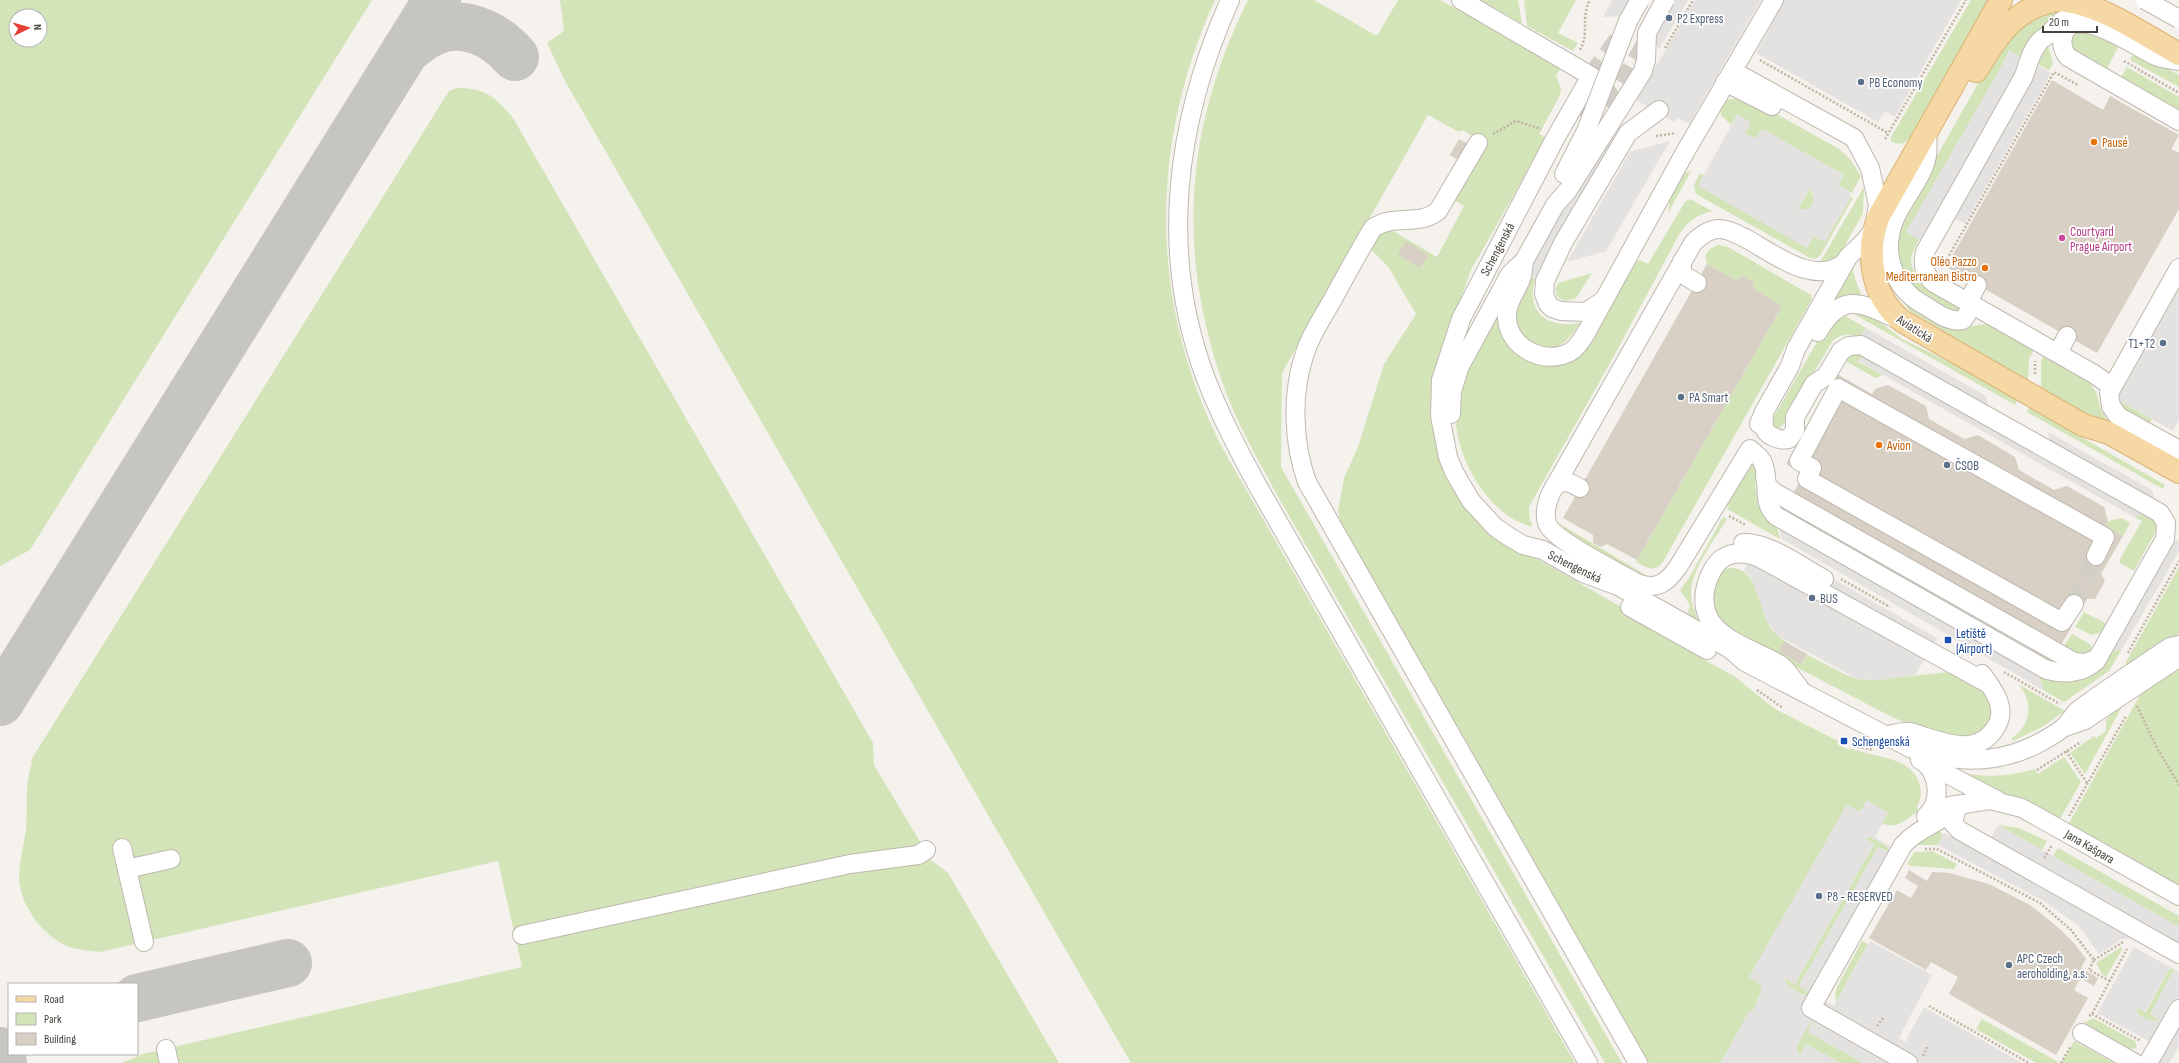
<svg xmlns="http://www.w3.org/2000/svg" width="2179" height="1063" font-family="'Sofia Sans Condensed',sans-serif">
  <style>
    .green { fill: #d4e4b9; fill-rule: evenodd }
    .parking { fill: #e4e2e0; fill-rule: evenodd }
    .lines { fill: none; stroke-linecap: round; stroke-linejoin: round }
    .taxiway { stroke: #c7c5c2; stroke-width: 48 }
    .building { fill: #d8cfc5 }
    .minor-tunnel { stroke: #d2cec8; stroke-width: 18; stroke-dasharray: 18 9; stroke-linecap: butt }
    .minor-casing { stroke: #bfb8af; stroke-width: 20 }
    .major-casing { stroke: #dab375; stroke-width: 24 }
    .path { stroke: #c0b3a2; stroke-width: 2.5; stroke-dasharray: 2 2; stroke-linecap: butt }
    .minor { stroke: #fff; stroke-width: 18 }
    .major { stroke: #f5d8a4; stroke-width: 22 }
    .minor-bridge-casing { stroke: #bfb8af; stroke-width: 20; stroke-linecap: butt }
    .minor-bridge { stroke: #fff; stroke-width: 18 }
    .service-dot { fill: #5c6f8a; stroke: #fff; stroke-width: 1.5 }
    .food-dot { fill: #e8710a; stroke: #fff; stroke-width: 1.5 }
    .hotel-dot { fill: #d1479c; stroke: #fff; stroke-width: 1.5 }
    .transit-dot { fill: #1a4fb4; stroke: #fff; stroke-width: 1.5 }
    .labels { text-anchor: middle; stroke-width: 3.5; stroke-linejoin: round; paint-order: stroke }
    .service-label { font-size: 13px; fill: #4e5e75; stroke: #fff; text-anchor: start }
    .food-label { font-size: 13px; fill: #c56008; stroke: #fff; text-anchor: start }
    .hotel-label { font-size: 13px; fill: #b23c85; stroke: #fff; text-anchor: start }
    .street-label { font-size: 13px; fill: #48423a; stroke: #fff }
    .transit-label { font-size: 13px; fill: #164399; stroke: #fff; text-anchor: start }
  </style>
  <rect width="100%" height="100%" fill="#f5f1ec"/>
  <g class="green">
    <path d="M0 0H372L30 550 0 566ZM16 16H40V40H16Z"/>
    <path d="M560 0H1215C1148 147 1149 307 1224 451L1575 1063H1131L565 81 547 43 564 31Z"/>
    <path d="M1248 0H1314L1377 36 1398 0H1440L1549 60 1560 69 1556 76 1561 89 1560 95 1539 134 1546 138 1471 270 1458 307 1443 460 1516 547 1665 632 1663 637 1734 676 1775 709 1838 741 1837 744 1849 750 1850 748C1873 758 1913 755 1920 786 1922 793 1921 800 1917 806L1918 811C1908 818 1896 831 1882 823L1888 813 1867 801 1860 812 1847 805 1750 977 1762 985V990L1756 1003 1790 1021 1743 1023 1722 1061 1718 1063H1649L1341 525 1338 511 1344 478 1358 447 1384 364 1416 314 1389 268 1369 247 1383 225 1437 257 1464 206 1454 200 1485 144 1463 130 1459 132 1428 115 1282 373 1281 467 1622 1063H1605L1277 495C1260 462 1240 430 1227 395 1176 258 1183 131 1248 0Z"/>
    <path d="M1480 0H1518L1522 24Z"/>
    <path d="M1524 0H1576L1558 33 1578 43 1573 51 1527 26Z"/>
    <path d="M1971 0H1989L1910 138C1904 145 1898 145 1891 141V137Z"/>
    <path d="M2035 11H2061C2041 20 2034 41 2023 59L2009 51 1911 256C1911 285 1935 292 1957 305L1959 310 1954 313 1913 291 1899 266 1897 236 1908 207 2000 45Z"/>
    <path d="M2073 29 2121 41 2105 73 2077 57 2068 42Z"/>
    <path d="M2048 46 2053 64 2049 70 2038 64Z"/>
    <path d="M2135 51 2179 75V87L2130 60Z"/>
    <path d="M2127 67 2179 97V115L2119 81Z"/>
    <path d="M456 88C485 88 495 96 513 118L873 743 874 765 931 860 948 873 1059 1063H122L143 1054 522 967 498 861 100 952C91 951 81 950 72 948 45 939 20 907 19 878 19 862 24 845 26 829 28 807 24 785 32 763L31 760 449 91ZM923 847 930 859 921 858 516 939 514 931Z"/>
    <path d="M1738 98 1755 102 1839 149 1850 159 1861 176 1852 193 1838 185 1844 175 1762 129 1756 139 1745 133 1751 122 1737 115 1731 125 1721 115V108L1727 100Z"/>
    <path d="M1691 171 1668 213C1670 199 1673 173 1691 171Z"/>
    <path d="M1700 173 1704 175 1698 186 1824 241 1851 197 1853 198 1820 256 1815 259 1810 258 1696 194 1694 185Z"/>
    <path d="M1864 187 1863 213 1839 256 1819 264Z"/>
    <path d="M1810 188 1814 197 1813 205 1806 210 1798 209Z"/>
    <path d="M1690 199 1712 211C1698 215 1688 221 1680 233L1609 365 1539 489 1529 507 1530 521 1532 523 1531 527C1524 524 1515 521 1507 515 1470 488 1448 434 1457 388 1458 382 1464 375 1467 369 1477 352 1487 334 1497 316L1500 327 1560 361 1625 273 1639 260 1648 264 1685 202Z"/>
    <path d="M1718 245 1728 247 1811 295 1812 299 1664 560C1655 573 1649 569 1636 562L1782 306 1754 289 1753 282 1742 276 1736 280 1707 264 1705 255 1710 249Z"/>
    <path d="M1852 264 1855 279 1863 299 1840 298 1832 299Z"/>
    <path d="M1592 273 1576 298 1565 301 1557 296 1555 290 1558 283Z"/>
    <path d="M1526 275 1535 279C1525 313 1549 329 1580 323 1571 338 1556 355 1536 347 1530 344 1522 336 1517 331L1514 300Z"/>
    <path d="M1901 294 1959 328 1985 324 1991 325 2034 350 2029 359 2028 381 1910 311 1898 296Z"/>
    <path d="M1857 312 1869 316 1884 325 1902 339 1956 365 2017 400 2015 405 1852 313Z"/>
    <path d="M1842 314 1866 328 1860 338C1851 333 1842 334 1833 340L1783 425 1780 428 1775 429 1772 420 1829 321Z"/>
    <path d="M1848 352 1871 355 1857 361 1883 375 1875 378 1846 361Z"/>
    <path d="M2043 356 2090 383 2096 392 2101 410 2110 423 2176 465 2041 388V362Z"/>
    <path d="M2113 397 2152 419 2147 427 2123 414Z"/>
    <path d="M2029 407 2165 485 2163 489 2027 412Z"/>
    <path d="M1754 464 1758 470 1755 484 1758 504 1761 510 1776 522 1780 539 1727 509 1729 507 1727 505 1750 465Z"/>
    <path d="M2150 513 2156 521 2157 529 2134 571 2120 563V559L2142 521 2134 517Z"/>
    <path d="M1723 517 1727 519C1715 539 1690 571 1691 594 1691 603 1695 610 1697 618L1695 621 1686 618 1690 605 1680 590 1689 578Z"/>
    <path d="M2122 518 2130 523 2123 536 2105 526 2108 521Z"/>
    <path d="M1555 521 1651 578H1645L1567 536Z"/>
    <path d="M2179 567V634L2126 669V662Z"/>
    <path d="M1729 568C1759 566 1758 608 1771 628 1782 644 1828 665 1847 675L1857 679 1872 680 1949 672 1986 691 1992 708 1991 718 1983 731 1968 738 1926 732 1888 715 1731 633 1718 623 1709 590 1723 570ZM1784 642 1807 654 1802 663 1779 651Z"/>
    <path d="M2084 612 2107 624 2100 633 2092 635 2075 627Z"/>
    <path d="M2072 634 2090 644 2092 648 2089 654 2084 656 2062 649Z"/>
    <path d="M2122 649 2109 671 2064 702 2043 690 2038 672Z"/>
    <path d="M2179 662V885L2069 823 2140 695Z"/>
    <path d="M2018 684 2065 711 2042 727 2013 741 2012 738C2031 725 2034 701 2018 684Z"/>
    <path d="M2125 697 2124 703 2085 774 2070 753 2094 736 2096 738 2106 731V720Z"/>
    <path d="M2064 757 2081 782 2060 819 2034 805 2005 797 1961 773C1986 777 2010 777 2035 769L2038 774Z"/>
    <path d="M1998 825 2019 828 2047 841 2042 850Z"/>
    <path d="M1939 830 1943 835 1938 845H1915V842Z"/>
    <path d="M1870 837 1886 845 1889 851V852L1878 847 1799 986 1809 992 1808 995C1801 995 1787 988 1785 981L1786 979 1795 984 1874 844 1865 839Z"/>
    <path d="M2058 848 2179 916V927L2053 856Z"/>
    <path d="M1932 851 1957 864 1954 869 1911 866 1907 864 1914 852Z"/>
    <path d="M1862 941 1868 944 1842 991 1837 1004 1835 995 1837 987Z"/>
    <path d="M2121 947 2123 948 2106 977 2102 974 2096 963Z"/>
    <path d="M2170 968 2174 970 2150 1014 2161 1020C2152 1023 2145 1020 2138 1014L2136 1007 2146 1012Z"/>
    <path d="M2093 1018 2135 1041 2137 1048 2130 1049 2084 1023Z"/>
    <path d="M1982 1019 2058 1062 2057 1063H2036L1976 1029Z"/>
    <path d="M1813 1020 1808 1032 1863 1063H1840L1806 1044 1800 1055 1798 1054 1796 1047 1810 1021Z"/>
    <path d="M2074 1041 2114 1063H2062Z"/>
  </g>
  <g class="parking">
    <path d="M1612 0H1630L1622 16 1603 17Z"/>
    <path d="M1671 0H1688L1659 49 1651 35Z"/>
    <path d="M1695 0H1761L1689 124 1677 118 1674 122 1636 100Z"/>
    <path d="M1785 0H1961L1895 117 1885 111 1878 122 1756 53Z"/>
    <path d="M2010 51 2023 59 1922 241 1906 232Z"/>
    <path d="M2039 66 2051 73 1965 224 1952 217Z"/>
    <path d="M1737 115 1751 122 1745 133 1756 139 1762 129 1844 175 1838 185 1849 192 1851 197 1825 242 1814 236 1807 248 1698 186ZM1810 188 1814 195V203L1808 209H1798Z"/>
    <path d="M1601 132 1616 140 1537 279 1522 271Z"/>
    <path d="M1670 141 1606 251 1567 262 1630 152Z"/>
    <path d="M2179 288V420L2173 431 2115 398Z"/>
    <path d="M1866 328 1986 396 1990 412 2052 447 2048 432 2152 490 2157 507 2150 513 2134 517 1857 360 1871 355 1860 338Z"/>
    <path d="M1806 517 2050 657 2046 664 1802 524Z"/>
    <path d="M1778 523 2038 672 2043 690 1782 539Z"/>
    <path d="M1762 538 1937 638 1915 675 1881 680 1857 679 1777 635 1766 619 1751 577 1744 570Z"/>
    <path d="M2179 540V551L2122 649 2105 654 2169 543Z"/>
    <path d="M1867 800 1888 813 1875 837 1892 848 1810 993 1834 1006 1870 941 1932 975 1899 1038 1905 1042 1924 1007 2022 1063H1863L1808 1032 1813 1021 1812 1020 1796 1047 1797 1053 1800 1055 1806 1044 1840 1063H1718L1722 1061 1749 1011 1752 1012 1762 990 1760 989 1762 985 1749 977 1847 804 1860 812ZM1870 837 1886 845 1889 851 1888 852 1878 847 1799 986 1809 992 1808 995H1803L1787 985 1785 981 1786 979 1795 984 1874 844 1865 839Z"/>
    <path d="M1998 825 2179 927V955L2175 962 2130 938 2122 939 2099 954 2079 926 2044 901 1938 845 1944 833 1982 853Z"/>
    <path d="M2134 947 2179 972V1046L2169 1063H2139L2150 1042 2097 1013ZM2170 968 2174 970 2150 1014 2161 1020 2154 1021 2146 1019 2138 1014 2136 1007 2145 1012Z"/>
  </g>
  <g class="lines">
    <g class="taxiway">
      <path d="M406 50C413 45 420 38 429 34 460 17 493 32 515 57"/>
      <path d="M0 702 437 0"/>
      <path d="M137 998 288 963"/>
      <path d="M0 1051 3 1063"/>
    </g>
  </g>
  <g class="building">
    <path d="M2052 80 2103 110 2110 96 2179 135 2171 149 2179 153V209L2097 353 1946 267Z"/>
    <path d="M1459 139 1472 146 1463 163 1450 155Z"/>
    <path d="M1406 241 1428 255 1420 268 1398 255Z"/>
    <path d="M1707 264 1736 280 1742 276 1753 282 1754 289 1782 306 1637 560 1607 544 1601 547 1593 543V535L1563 518Z"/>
    <path d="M1837 374 1872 394 1875 389 1888 385 1926 406 1929 419 1964 439 1978 435 2015 457 2019 470 2054 490 2067 486 2104 507 2108 521 2105 526 2123 536 2101 574 2105 581 2095 599H2087L2060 647 1792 495 1804 474 1786 464Z"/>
    <path d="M1784 641 1807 654 1801 664 1779 651Z"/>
    <path d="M1909 870 1927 881 1932 872 1949 873 1989 884 2030 905 2060 929 2074 943 2086 959 2081 968 2098 978 2094 986 2080 978 2074 990 2088 998 2056 1055 1949 994 1958 977 1931 962 1926 970 1869 938 1897 890 1911 898 1918 886 1905 878Z"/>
  </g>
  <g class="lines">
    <g class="minor-tunnel">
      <path d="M1591 76 1618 39"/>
      <path d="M1581 117 1618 91 1648 39"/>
      <path d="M2074 604 2096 556"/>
    </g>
    <g class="minor-casing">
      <g id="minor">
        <path d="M1230 0C1176 121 1158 252 1206 379 1221 418 1240 454 1260 490L1588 1063"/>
        <path d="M1461 0 1591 76 1556 137 1461 319 1441 380 1440 416 1448 457 1454 472 1471 501 1495 527 1508 536 1523 545 1543 550 1583 573 1618 586 1730 649 1745 662 1910 748C1954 764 1997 765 2039 743 2048 738 2058 733 2065 726 2071 721 2074 712 2081 708 2110 687 2140 667 2170 647L2179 645"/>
        <path d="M2092 20C2070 10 2062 19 2049 34 2046 37 2042 38 2039 42 2031 51 2028 64 2024 76L1925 252C1922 265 1924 274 1934 283L2094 374 2111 386"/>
        <path d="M2179 61C2172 60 2164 59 2158 57 2138 49 2071 0 2063 37 2061 45 2063 51 2068 57L2179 121"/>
        <path d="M1733 71 1854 138 1870 168 1878 205 1874 228 1866 240 1848 257 1796 349 1790 366 1764 412 1759 424"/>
        <path d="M1725 82 1772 106"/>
        <path d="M1927 130C1927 139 1929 151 1926 160 1924 173 1904 200 1897 214 1880 248 1891 287 1924 305 1936 312 1949 323 1963 320L1973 305"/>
        <path d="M1478 143 1438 211C1418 227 1395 213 1373 228 1359 251 1346 275 1333 299 1323 317 1311 334 1305 353 1291 393 1293 443 1307 482L1638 1063"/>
        <path d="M1564 174 1586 131"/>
        <path d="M1524 261C1523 267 1523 274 1521 279 1515 294 1506 303 1507 319 1509 348 1545 366 1570 352 1577 348 1582 340 1586 333L1684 154 1774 0"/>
        <path d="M1682 261V274L1697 283"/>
        <path d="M2179 268 2109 393 2111 406 2118 416 2179 450"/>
        <path d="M1604 300 1586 312 1561 311 1552 308 1548 304 1544 294 1545 281 1563 243 1628 133 1659 110"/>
        <path d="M1968 302 1977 285"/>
        <path d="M1818 332C1842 289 1864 304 1901 321"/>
        <path d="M2058 353 2067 336"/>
        <path d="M1764 412C1764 417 1763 422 1764 426 1765 436 1780 441 1789 439L1795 430V417L1814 384 1826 376 1841 351 1849 346 1861 345 2160 513 2166 523 2165 539 2096 661C2082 674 2062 675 2045 669L1776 516C1760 501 1771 481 1763 463 1761 457 1754 453 1750 449L1678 567C1667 583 1656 591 1637 583 1619 572 1552 540 1547 523 1544 513 1547 502 1551 493L1693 243C1700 236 1709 229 1719 229 1729 229 1736 234 1745 238 1773 253 1815 288 1845 262"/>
        <path d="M1451 414 1452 391 1460 366 1510 274 1524 261 1555 205 1568 190 1601 138"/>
        <path d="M1765 477 1767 485 1774 492 2074 662 2086 663 2093 660"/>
        <path d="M1554 487C1564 478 1570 483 1580 488"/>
        <path d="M1743 543C1767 541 1802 567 1824 579"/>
        <path d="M2074 604 2062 622 1807 479 1812 468 1799 461 1838 388 2105 537 2096 556"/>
        <path d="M1630 607 1707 650"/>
        <path d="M1799 687C1793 680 1787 669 1779 664 1747 645 1694 635 1706 586 1708 577 1715 563 1723 558 1734 551 1747 553 1758 557L1989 684"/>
        <path d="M2065 727 2085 720 2175 660 2179 655"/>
        <path d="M1886 736C1893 734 1904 731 1910 732 1939 740 1976 760 1996 727 2008 708 1993 689 1982 674"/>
        <path d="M1920 760 1997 800"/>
        <path d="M1924 762C1939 775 1942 802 1926 816"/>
        <path d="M1950 806 1990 800 2022 808 2179 896"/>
        <path d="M1956 811 1953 823 1959 830 2179 954"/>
        <path d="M122 848 144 942"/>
        <path d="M127 869 171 859"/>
        <path d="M522 935 850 864 918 855 926 850"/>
        <path d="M2082 1033 2135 1063"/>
        <path d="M166 1049 169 1063"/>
        <path d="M1908 1063 1811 1008 1903 845C1920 826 1944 822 1962 804"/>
        <path d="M2148 1063 2179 1009"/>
      </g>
    </g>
    <g class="major-casing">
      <g id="major">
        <path d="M2001 0 1879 216C1865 252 1871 296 1902 321L2083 425 2109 433 2179 472"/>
        <path d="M2061 0C2104 5 2142 34 2179 54"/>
        <path d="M1976 71C1999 35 2014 7 2059 0"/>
      </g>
    </g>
    <g class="path">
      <path d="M1665 48 1693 0"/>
      <path d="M1580 50C1590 32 1580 19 1590 0"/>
      <path d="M1760 60 1888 133"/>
      <path d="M2124 61 2179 93"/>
      <path d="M1493 134 1516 121 1541 129"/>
      <path d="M1656 136 1676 133"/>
      <path d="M1885 139 1966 0"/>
      <path d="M1943 266 2054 72 2078 85"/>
      <path d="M2035 374V361"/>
      <path d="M1729 516 1746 525"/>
      <path d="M1841 579 1890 607"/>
      <path d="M2128 653 2179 561"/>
      <path d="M2004 672 2060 704"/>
      <path d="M1757 690 1783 708"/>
      <path d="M2137 706 2157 748 2179 785"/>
      <path d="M1854 746 1873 750"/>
      <path d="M2066 751 2087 783"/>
      <path d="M2037 770 2081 742"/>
      <path d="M2069 816 2126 716"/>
      <path d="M1925 849H1937L2040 903 2071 930 2094 960 2089 970 2110 981"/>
      <path d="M2044 858 2052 845"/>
      <path d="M2094 960 2123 942"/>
      <path d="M1929 1006 2029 1063"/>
      <path d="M2092 1014 2141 1041"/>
      <path d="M2089 1016 2092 1014 2127 949"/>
      <path d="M1877 1026 1884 1017"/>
      <path d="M1923 1056 1927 1047"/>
      <path d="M2061 1063 2071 1046"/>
    </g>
    <use href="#minor" class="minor"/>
    <use href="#major" class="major"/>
    <g class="minor-bridge-casing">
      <g id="minor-bridge">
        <path d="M2145 0 2179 19"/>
        <path d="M1586 131 1628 21 1640 0"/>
        <path d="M1601 138 1643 71 1646 60 1647 33 1665 0"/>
      </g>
    </g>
    <use href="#minor-bridge" class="minor-bridge"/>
  </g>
  <g class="service-dot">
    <circle cx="1669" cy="18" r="4"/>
    <circle cx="1861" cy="82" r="4"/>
    <circle cx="2163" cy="343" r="4"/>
    <circle cx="1681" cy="397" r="4"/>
    <circle cx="1947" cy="465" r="4"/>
    <circle cx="1812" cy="598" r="4"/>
    <circle cx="1819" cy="896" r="4"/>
    <circle cx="2009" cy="965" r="4"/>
  </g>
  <g class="food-dot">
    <circle cx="2094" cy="142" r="4"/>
    <circle cx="1985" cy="268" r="4"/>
    <circle cx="1879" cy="445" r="4"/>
  </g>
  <circle class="hotel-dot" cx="2062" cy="238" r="4"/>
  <g class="transit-dot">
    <rect x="1944" y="636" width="8" height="8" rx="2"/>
    <rect x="1840" y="737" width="8" height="8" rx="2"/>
  </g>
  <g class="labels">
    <g class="service-label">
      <text x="1677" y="23">P2 Express</text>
      <text x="1869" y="87">PB Economy</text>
      <text x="2155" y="348" text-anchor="end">T1+T2</text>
      <text x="1689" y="402">PA Smart</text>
      <text x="1955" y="470">ČSOB</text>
      <text x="1820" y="603">BUS</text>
      <text x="1827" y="901">P8 - RESERVED</text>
      <text x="2017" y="963">APC Czech<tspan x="2017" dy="15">aeroholding, a.s.</tspan></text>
    </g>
    <g class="food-label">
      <text x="2102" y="147">Pausé</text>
      <text x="1977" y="266" text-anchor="end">Oléo Pazzo<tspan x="1977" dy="15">Mediterranean Bistro</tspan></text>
      <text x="1887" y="450">Avion</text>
    </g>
    <g class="hotel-label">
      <text x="2070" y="236">Courtyard<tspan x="2070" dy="15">Prague Airport</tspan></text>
    </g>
    <g class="street-label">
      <text transform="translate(1497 249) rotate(-62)" y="5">Schengenská</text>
      <text transform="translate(1915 328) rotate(33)" y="5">Aviatická</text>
      <text transform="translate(1575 566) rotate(26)" y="5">Schengenská</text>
      <text transform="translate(2090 846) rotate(30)" y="5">Jana Kašpara</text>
    </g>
    <g class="transit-label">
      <text x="1956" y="638">Letiště<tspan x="1956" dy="15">(Airport)</tspan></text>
      <text x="1852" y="746">Schengenská</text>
    </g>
  </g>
  <rect x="8" y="983" width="130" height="72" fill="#ffffff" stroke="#b6b3b0"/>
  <rect x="16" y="996" width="20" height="6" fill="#f5d8a4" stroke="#b6b3b0"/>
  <text x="44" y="1003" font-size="12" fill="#48423a">Road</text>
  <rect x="16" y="1013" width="20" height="12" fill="#d4e4b9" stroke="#b6b3b0"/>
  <text x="44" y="1023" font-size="12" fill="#48423a">Park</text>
  <rect x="16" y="1033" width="20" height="12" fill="#d8cfc5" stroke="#b6b3b0"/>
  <text x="44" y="1043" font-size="12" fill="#48423a">Building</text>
  <g transform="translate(28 28) rotate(85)"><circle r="19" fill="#ffffff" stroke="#b6b3b0"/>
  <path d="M0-3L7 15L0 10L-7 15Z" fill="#e63e32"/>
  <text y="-6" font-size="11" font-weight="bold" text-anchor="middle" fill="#48423a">N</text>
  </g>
  <path d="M2043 26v6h54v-6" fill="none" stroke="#48423a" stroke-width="2"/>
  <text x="2049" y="26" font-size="12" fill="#48423a" stroke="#ffffff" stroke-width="3" paint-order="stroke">20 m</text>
</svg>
